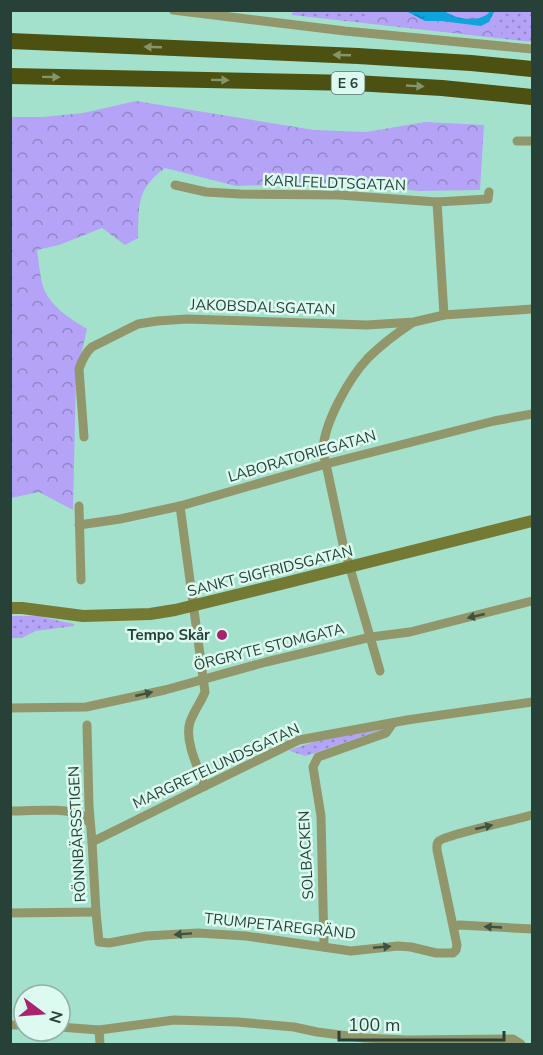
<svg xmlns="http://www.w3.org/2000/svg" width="543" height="1055" font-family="'Nunito Sans',sans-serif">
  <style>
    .green { fill: url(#green-dots) }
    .forest { fill: url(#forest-crowns) }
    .water { fill: url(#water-ripples) }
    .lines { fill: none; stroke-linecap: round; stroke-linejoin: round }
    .street { stroke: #92976b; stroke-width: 9 }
    .secondary { stroke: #747934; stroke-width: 12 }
    .highway { stroke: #4c5011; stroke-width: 16 }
    .oneway { fill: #86946a }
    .oneway2 { fill: #3c5243 }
    .poi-dot { fill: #a8236c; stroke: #dcfaf0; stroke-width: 2 }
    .labels { text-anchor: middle; stroke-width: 5; stroke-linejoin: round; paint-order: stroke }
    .shield { fill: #dcfaf0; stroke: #5d7870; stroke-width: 1.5 }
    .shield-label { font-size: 14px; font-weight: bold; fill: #274139 }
    .street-label { font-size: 15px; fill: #274139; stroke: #dcfaf0 }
    .poi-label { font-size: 15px; font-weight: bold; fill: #274139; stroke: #dcfaf0; text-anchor: end }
  </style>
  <defs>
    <pattern id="green-dots" width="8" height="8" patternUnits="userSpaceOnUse" patternTransform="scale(1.5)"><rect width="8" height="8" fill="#b4a3f6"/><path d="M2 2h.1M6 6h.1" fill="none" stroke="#9286c8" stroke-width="1.8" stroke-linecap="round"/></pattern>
    <pattern id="forest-crowns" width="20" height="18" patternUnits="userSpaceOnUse" patternTransform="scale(1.5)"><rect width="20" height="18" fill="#b4a3f6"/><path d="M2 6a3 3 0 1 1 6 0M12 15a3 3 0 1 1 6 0" fill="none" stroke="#9286c8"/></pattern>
    <pattern id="water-ripples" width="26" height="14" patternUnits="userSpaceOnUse" patternTransform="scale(1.5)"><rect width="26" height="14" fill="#0ea4dd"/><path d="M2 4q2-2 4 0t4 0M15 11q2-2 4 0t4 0" fill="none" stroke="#0e87b4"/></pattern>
  </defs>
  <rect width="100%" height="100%" fill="#a3e1cd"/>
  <g class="green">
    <path d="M293 10 532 11V42L292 15Z"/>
    <path d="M11 616H37L74 624V626L35 631 22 638H11Z"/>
    <path d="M386 728 309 755 305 756 290 751V750C321 738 354 734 386 728Z"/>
  </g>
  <g class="forest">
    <path d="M498 10 495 27 502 28 501 38 364 22 365 11Z"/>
    <path d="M136 101 314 130 366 132 425 122 484 125 480 190 420 191 330 183 236 186 165 168C136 189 139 205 138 238L125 245 102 228 59 245 37 250C39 263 40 278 44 289 52 308 71 319 87 329L76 377 73 510 39 492 11 498V117H43L83 113Z"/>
  </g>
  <path class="water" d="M406 11C417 10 429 9 440 10 445 11 449 14 454 16 464 20 484 21 490 11H494V12L489 22 481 26 441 21H425Z"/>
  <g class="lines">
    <g class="street">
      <path d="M173 10 345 31 532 49"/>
      <path d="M517 141H532"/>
      <path d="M175 185 206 192 240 194 339 195 437 202 488 199 489 192"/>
      <path d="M437 202 444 315"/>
      <path d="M84 437 79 369C82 360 85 353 92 347L138 324 157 321 187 319 367 325 414 322 444 315 532 309"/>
      <path d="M79 506 81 580"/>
      <path d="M180 506 205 692C201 702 194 711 190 722 184 740 198 768 205 786"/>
      <path d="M79 525 120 519 180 506 326 464 494 421 532 414"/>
      <path d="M380 671 343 544 326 464C325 459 323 455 323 450 324 423 349 378 368 358 381 345 397 333 412 323"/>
      <path d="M10 708 86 707 165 690 266 662 371 637 410 632 532 601"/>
      <path d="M87 725 89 806 92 842 96 912 99 942 109 943 146 936 198 933 246 936 351 951 398 946 411 947 436 953H453L456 950 457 945 437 850C437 846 436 844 439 841 445 835 519 819 532 815"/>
      <path d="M10 811C28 811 69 807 83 816 85 818 87 821 90 823"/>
      <path d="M92 842 201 788 299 740 407 720 532 702"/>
      <path d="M10 913 96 912"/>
      <path d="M454 926 460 925 532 929"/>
      <path d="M324 947 321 816 313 767 318 757 386 733 393 723"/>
      <path d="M10 1025H24"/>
      <path d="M60 1027 99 1030 174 1020 238 1022 294 1027 317 1032 364 1038 406 1040 507 1039H513L521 1044"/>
      <path d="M99 1030 100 1044"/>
    </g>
    <path class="secondary" d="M10 608H22L83 616 150 614 175 610 281 584 532 521"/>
    <g class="highway">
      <path d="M10 41 358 56 471 63 532 69"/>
      <path d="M10 76 355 83 442 88 532 97"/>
    </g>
  </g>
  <defs><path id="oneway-solid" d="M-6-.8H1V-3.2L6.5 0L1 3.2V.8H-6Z" transform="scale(1.5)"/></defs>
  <g class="oneway">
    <use href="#oneway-solid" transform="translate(153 47) rotate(-178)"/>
    <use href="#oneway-solid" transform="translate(342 55) rotate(-178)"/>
    <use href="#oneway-solid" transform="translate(51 77) rotate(1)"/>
    <use href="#oneway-solid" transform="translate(220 80) rotate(1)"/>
    <use href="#oneway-solid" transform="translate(415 86) rotate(3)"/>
  </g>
  <g class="oneway2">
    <use href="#oneway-solid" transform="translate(476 616) rotate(167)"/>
    <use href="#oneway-solid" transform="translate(144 694) rotate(-13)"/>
    <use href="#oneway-solid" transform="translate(484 827) rotate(-13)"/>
    <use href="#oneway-solid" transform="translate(493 927) rotate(-177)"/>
    <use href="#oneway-solid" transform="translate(183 934) rotate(176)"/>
    <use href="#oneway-solid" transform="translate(382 947) rotate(-5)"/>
  </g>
  <circle class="poi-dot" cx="222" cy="635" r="6"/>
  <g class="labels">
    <rect class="shield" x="331.5" y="72" width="33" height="22" rx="4.5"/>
    <g class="shield-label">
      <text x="348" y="88">E 6</text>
    </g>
    <g class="street-label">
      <text transform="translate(335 183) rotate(2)" y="5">KARLFELDTSGATAN</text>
      <text transform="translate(263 307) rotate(2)" y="5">JAKOBSDALSGATAN</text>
      <text transform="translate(302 456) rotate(-16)" y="5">LABORATORIEGATAN</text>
      <text transform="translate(270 571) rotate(-14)" y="5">SANKT SIGFRIDSGATAN</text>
      <text transform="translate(269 647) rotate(-14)" y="5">ÖRGRYTE STOMGATA</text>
      <text transform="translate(216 766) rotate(-25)" y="5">MARGRETELUNDSGATAN</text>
      <text transform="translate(77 834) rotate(-93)" y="5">RÖNNBÄRSSTIGEN</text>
      <text transform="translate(306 855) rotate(-93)" y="5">SOLBACKEN</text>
      <text transform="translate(280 926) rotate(6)" y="5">TRUMPETAREGRÄND</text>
    </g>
    <g class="poi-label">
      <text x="210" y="640">Tempo Skår</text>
    </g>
  </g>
  <rect width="543" height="1055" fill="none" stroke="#274139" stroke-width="24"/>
  <g transform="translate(42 1013) rotate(106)"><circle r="28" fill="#dcfaf0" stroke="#94b0a7" stroke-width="1.5"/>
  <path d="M0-4.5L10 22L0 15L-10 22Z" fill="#a8236c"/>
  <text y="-9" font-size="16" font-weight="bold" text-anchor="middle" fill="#274139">N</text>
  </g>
  <path d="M339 1031v9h165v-9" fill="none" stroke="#274139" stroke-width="3"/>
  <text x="348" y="1031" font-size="18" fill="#274139" stroke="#dcfaf0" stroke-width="4.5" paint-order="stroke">100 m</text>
</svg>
